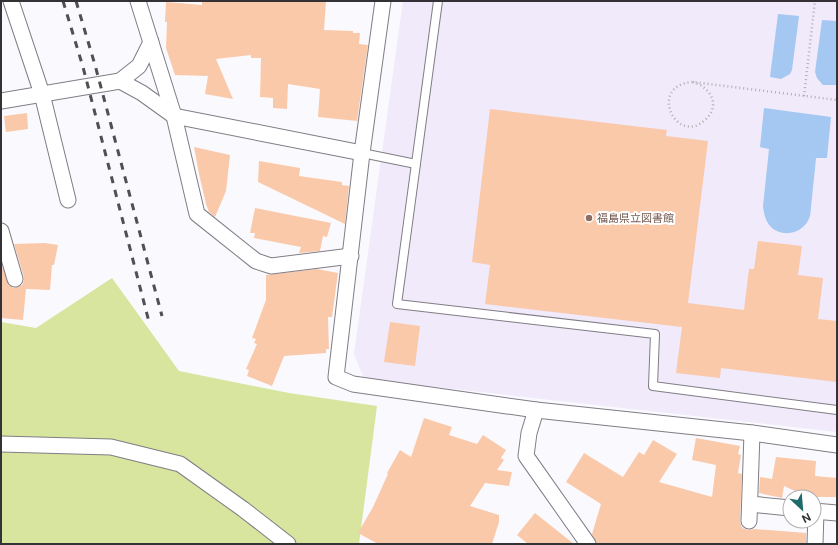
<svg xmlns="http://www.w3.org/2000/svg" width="838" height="545" font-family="'Public Sans','Noto Sans JP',sans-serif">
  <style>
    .built { fill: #f0eafa }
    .green { fill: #d7e59e }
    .water { fill: #a4c8f1 }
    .building { fill: #fac9aa }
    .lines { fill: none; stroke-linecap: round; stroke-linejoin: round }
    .service-casing { stroke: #807d85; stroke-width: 10 }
    .minor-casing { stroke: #807d85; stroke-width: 17 }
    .path { stroke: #b0afb3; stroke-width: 2.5; stroke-dasharray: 1 3; stroke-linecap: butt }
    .service { stroke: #fff; stroke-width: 8 }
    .minor { stroke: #fff; stroke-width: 15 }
    .rail { stroke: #514f53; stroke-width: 3; stroke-dasharray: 7 7; stroke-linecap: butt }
    .education-dot { fill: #8d6e63; stroke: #fff; stroke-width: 1.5 }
    .labels { text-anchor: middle; stroke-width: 4; stroke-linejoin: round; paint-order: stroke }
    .education-label { font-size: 11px; fill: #785e54; stroke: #fff; text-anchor: start }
  </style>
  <rect width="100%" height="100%" fill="#faf9fe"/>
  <path class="built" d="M403 1H837V432L364 379 354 354Z"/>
  <path class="green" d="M112 278 179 371 289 393 377 406 359 544H1V322L36 328Z"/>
  <g class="water">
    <path d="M778 14 799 16 792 70 790 74 781 79 770 77Z"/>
    <path d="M822 20 837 21 836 85H823L817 78 815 72Z"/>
    <path d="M764 108 831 117 827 158H816C815 171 813 185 812 198 811 204 811 211 810 216 806 230 790 237 777 231 767 227 764 216 763 206L769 149 760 147Z"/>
  </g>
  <g class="building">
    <path d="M202 1H326L324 30 353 31V33H360L359 44 368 45 357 121 318 117 320 89 288 84 287 109 273 108V98L260 97 261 58H251V55L216 59 233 99 205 94 208 76 175 75 166 48 167 22H165L166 2 202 5Z"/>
    <path d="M490 109 667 130 666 136 708 141 688 303 744 310 749 269H754L758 241 802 246 798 275 823 278 818 319 837 321V382L721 368 720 378 676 373 682 327 485 304 490 265 472 262Z"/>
    <path d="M27 113 28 129 6 132 4 116Z"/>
    <path d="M194 147 230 155 226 191 215 217 209 212 206 204 199 174Z"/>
    <path d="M259 161 300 168 299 176 342 182V185L349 186 345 224 258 182Z"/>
    <path d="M255 208 331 223 327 237 323 236 320 251 299 253 301 247 254 238 255 233H250Z"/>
    <path d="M45 243 58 245 54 265H52L50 290 26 289 23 320 1 318V263L9 285 13 288 18 287 22 285 24 281V277L14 244Z"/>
    <path d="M317 269 338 273 332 317H328L329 349H326V353L284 356 272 386 247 376 249 370 246 369 257 344 254 343 256 339 252 338 266 300V275Z"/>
    <path d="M390 322 420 326 415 366 384 362Z"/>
    <path d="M424 418 452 427 449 435 477 444 483 435 506 450 501 458 504 460 497 470 512 472 509 486 485 483 470 506 499 515V522L492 544H378L358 533 373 507 388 474 387 473 400 450 411 457Z"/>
    <path d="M696 438 740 446 738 454 741 455 738 473 742 474 740 521 742 528 748 530 754 529 806 533V544H597L592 534 601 504 566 482 584 453 623 477 639 452 644 455 653 440 677 454 659 482 712 497 716 465 692 460Z"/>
    <path d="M776 457 816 461 815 476 837 478V497H808L784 486 782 498 759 493 760 477 772 479Z"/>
    <path d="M535 513 574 544H528L517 535Z"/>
  </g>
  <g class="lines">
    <g class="service-casing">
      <g id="service">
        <path d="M438 1 397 304 655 334 653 386 837 410"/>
        <path d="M362 153 416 164"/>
      </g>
    </g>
    <g class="minor-casing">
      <g id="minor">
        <path d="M11 1 42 94 68 200"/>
        <path d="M138 1 174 116 197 214 256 261 271 266 351 256"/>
        <path d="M383 1 362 153 336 377 353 384 536 410 752 433 837 445"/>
        <path d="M120 81 139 66 151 42"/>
        <path d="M1 101 120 81 142 93 174 116 362 153"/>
        <path d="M1 231 15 279"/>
        <path d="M536 410 529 433 526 456 588 544"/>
        <path d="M1 444 111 447 180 464 243 509 288 544"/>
        <path d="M750 504 790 508"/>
        <path d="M814 511 837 513"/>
        <path d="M749 521 752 433"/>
        <path d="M815 544 816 511"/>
      </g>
    </g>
    <g class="path">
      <path d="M693 82C710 87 721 105 706 119 677 148 646 85 693 82L837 100"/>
      <path d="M804 96 815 1"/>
    </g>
    <use href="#service" class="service"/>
    <use href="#minor" class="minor"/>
    <g class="rail">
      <path d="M63 1 83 67 149 322"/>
      <path d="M76 1 95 65 162 316"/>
    </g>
  </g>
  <circle class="education-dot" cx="589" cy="218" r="4"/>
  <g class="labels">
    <g class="education-label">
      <text x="597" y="222">福島県立図書館</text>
    </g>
  </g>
  <rect width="838" height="545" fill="none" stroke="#343236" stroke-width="4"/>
  <g transform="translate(802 509) rotate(154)"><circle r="19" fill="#ffffff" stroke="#aeadaf"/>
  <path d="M0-3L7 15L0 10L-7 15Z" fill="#1f6b69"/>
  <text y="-6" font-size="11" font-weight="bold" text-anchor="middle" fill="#343236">N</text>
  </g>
</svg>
